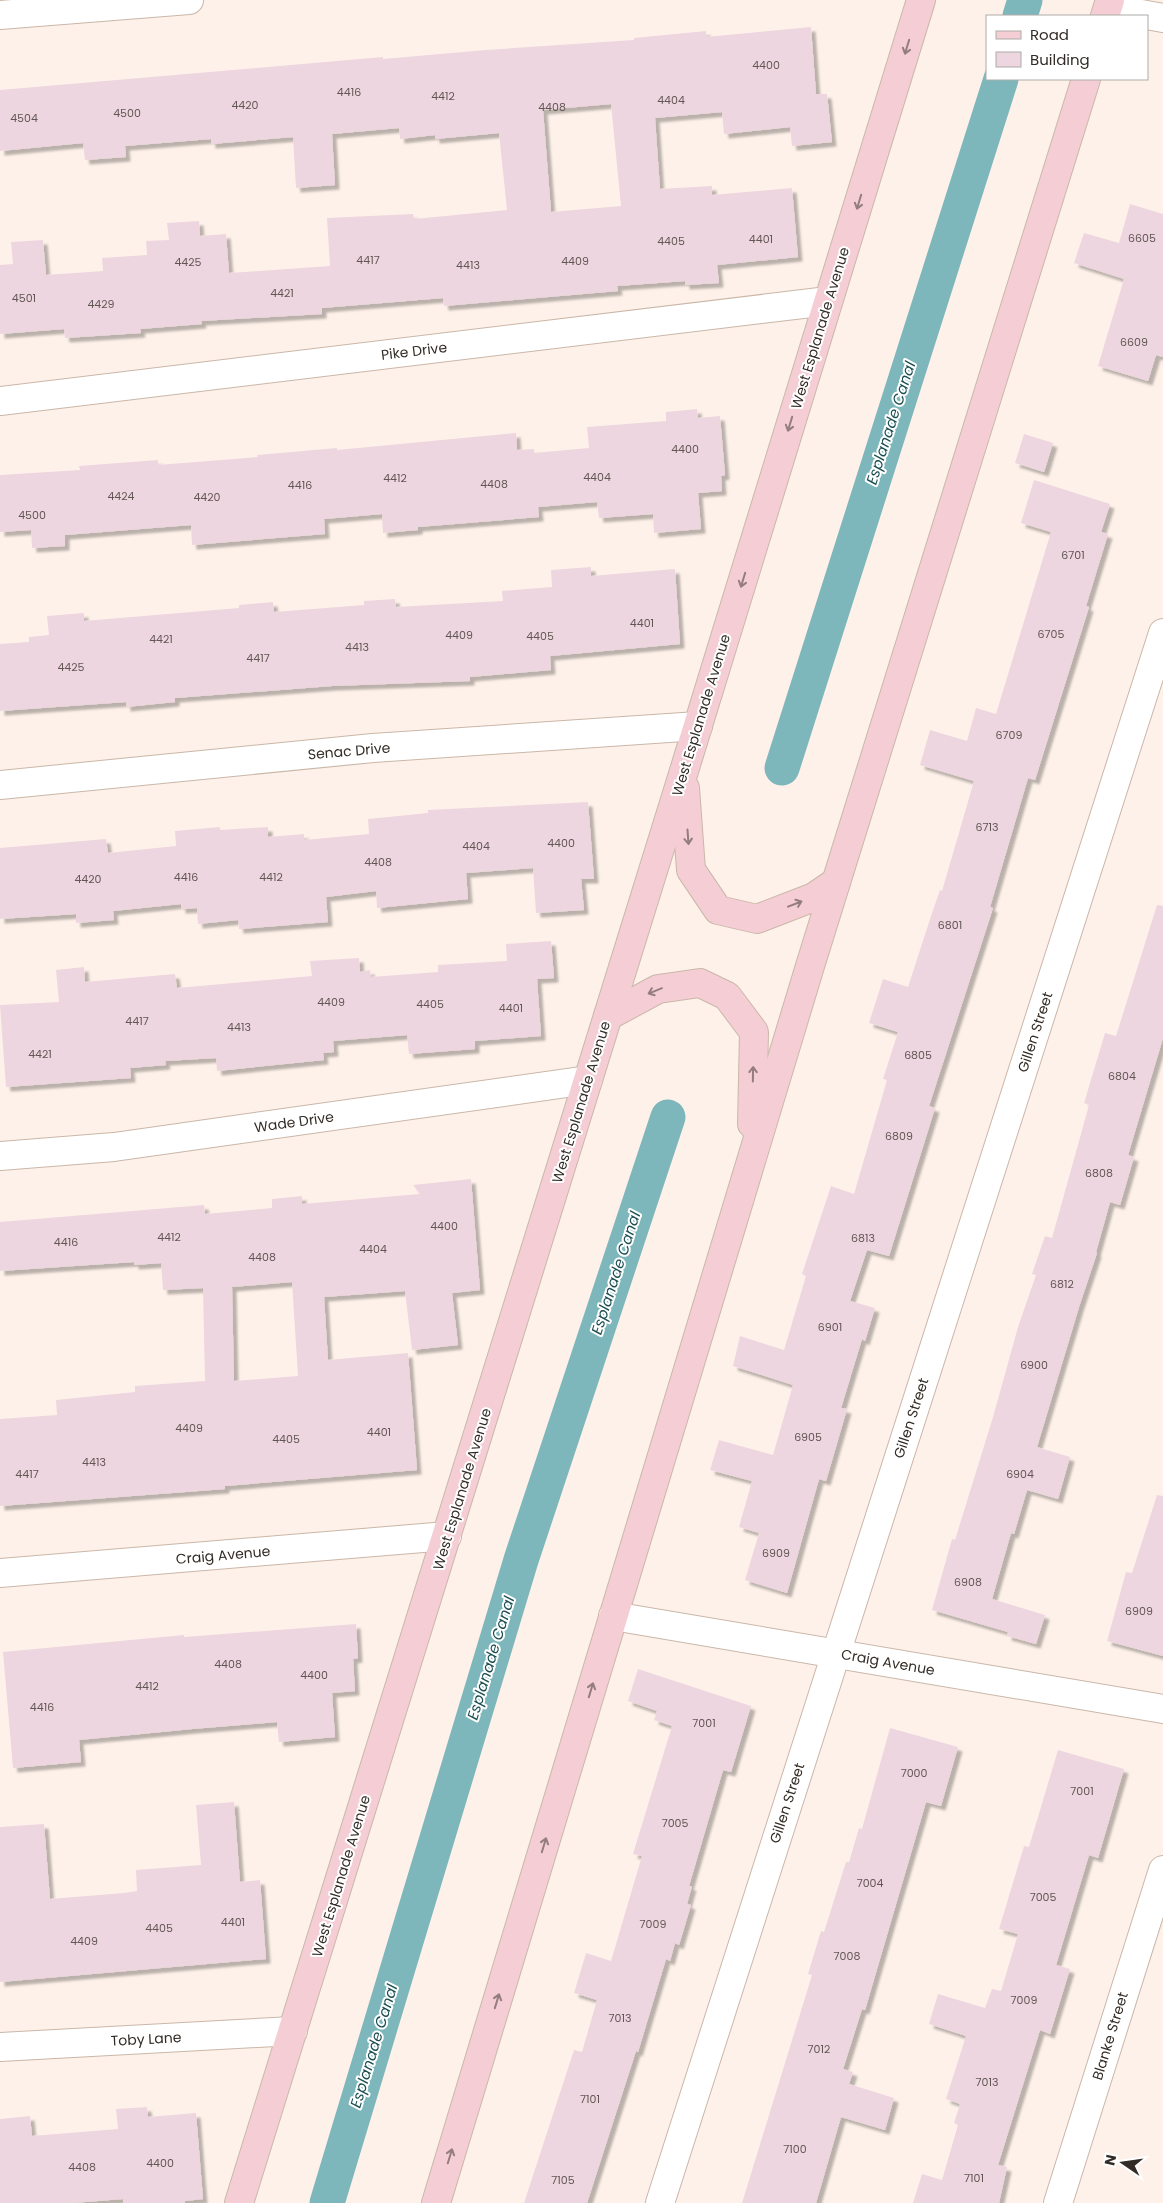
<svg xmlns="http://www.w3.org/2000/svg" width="1163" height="2203" font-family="Poppins,sans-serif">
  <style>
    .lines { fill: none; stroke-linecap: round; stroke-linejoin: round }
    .canal { stroke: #7eb7bb; stroke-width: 35 }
    .building { fill: #eed6e0; fill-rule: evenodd; filter: url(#shadow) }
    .street-casing { stroke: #cab7a9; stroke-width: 30 }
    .secondary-casing { stroke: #cab7a9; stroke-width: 30 }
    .street { stroke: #fff; stroke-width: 28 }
    .secondary { stroke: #f5ced5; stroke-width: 28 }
    .oneway { stroke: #947d7e }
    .labels { text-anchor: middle; stroke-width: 4; stroke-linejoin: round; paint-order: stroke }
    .number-label { font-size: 11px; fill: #625654 }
    .street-label { font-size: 14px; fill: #332c26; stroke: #fff }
    .water-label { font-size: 15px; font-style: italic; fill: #1a4e51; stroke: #fff }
  </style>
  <defs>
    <filter id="shadow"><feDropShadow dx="4.5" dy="4.5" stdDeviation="1" flood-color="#0004"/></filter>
  </defs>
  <rect width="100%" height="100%" fill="#fef1e9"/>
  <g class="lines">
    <g class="canal">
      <path d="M1020 16 1025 0"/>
      <path d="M782 768 1001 79"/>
      <path d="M327 2203 521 1560 668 1117"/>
    </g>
  </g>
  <g class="building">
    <path d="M811 27 816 94H827L832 142 792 146 790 127 724 134 722 112 655 118 660 189 712 186V195L792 188 798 257 717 265 719 283 685 285V281L617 286 618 291 444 306 443 298 322 308V314L201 321 202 324 140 329 141 333 65 338 64 329 0 334V265L13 264 11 242 43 240 46 275 103 271 102 258 147 255 146 241 169 240 167 223 199 221 200 236 226 234 229 273 330 266 327 218 413 214 414 219 507 210 499 133 435 139V135L400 139 399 128 332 134 335 185 296 188 293 137 211 144V139L125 146 126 157 85 160 83 143 0 151V90L383 57V59L486 50 634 40V38L706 31V37ZM611 104 621 206 551 212 543 110Z"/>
    <path d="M1130 204 1163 214V357L1156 355 1148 381 1098 366 1124 279 1074 263 1084 233 1119 243Z"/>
    <path d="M697 409 698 418 720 416 725 475 721 476 722 491 698 493 701 529 654 533 653 514 599 518 597 502 538 507 539 517 418 527V530L383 533 382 514 324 519 325 534 192 545 191 525 65 535V546L32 548 31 530 0 532V475L80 470 79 466 158 460V465L258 457 257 455 337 448V450L516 433 517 450 534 449V453L589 448 587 427 666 421V412Z"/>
    <path d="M1024 434 1053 443 1044 472 1015 463Z"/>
    <path d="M1034 480 1110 504 1101 532 1108 534 1086 606 1089 607 1035 780 1028 778 990 907 993 908 929 1106 935 1108 889 1256 867 1250 850 1301 875 1308 865 1341 862 1339 841 1408 847 1409 826 1481 819 1479 787 1593 745 1580 759 1533 739 1527 752 1481 710 1470 719 1440 773 1455 793 1385 733 1366 740 1336 784 1350 806 1276 802 1274 831 1186 854 1194 887 1080 883 1079 898 1032 869 1023 883 979 908 987 931 916 940 890 942 891 974 781 920 765 930 730 967 741 976 708 996 714 1051 532 1021 523Z"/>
    <path d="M591 567V576L675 569 680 644 550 656 551 670 470 677V681L332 686 175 698V702L126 707V702L0 711V644L29 642V637L49 635 47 616 84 613V621L239 608V605L273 602 274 612 364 605V601L395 599 396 607 503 601 502 591 552 587 551 570Z"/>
    <path d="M588 802 594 879H581L584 910 536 913 533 868 466 873 468 899 377 908 376 891 326 897 328 922 239 929 238 920 198 924 197 908 181 909V904L113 911 114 920 76 923V914L0 919V848L106 839 108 853 176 846 175 831 220 827V830L268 827V837L304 834V840L369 834 368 819 428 813V810Z"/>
    <path d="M1157 905 1163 906V1038L1128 1155 1134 1157 1120 1205 1110 1202 1096 1252 1097 1253 1079 1307 1037 1447 1070 1457 1058 1499 1027 1490 1014 1534 1011 1533 992 1599 1045 1615 1036 1644 1007 1636 1008 1632 932 1610 952 1539 955 1540 993 1417 1018 1327 1036 1275 1032 1274 1045 1236 1052 1238 1089 1105 1084 1103 1105 1033 1116 1036Z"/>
    <path d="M551 941 554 978 537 979 541 1036 475 1041V1049L409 1054 407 1035 333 1041 334 1052 323 1053 324 1060 217 1071 216 1058 165 1061 166 1065 130 1068 131 1078 6 1087 0 1005 59 1002 56 970 84 967 85 982 175 974 177 988 312 976 310 961 359 958 360 972 370 970 371 977 438 972V965L507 961 506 944Z"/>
    <path d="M471 1179 480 1290 452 1293 458 1345 412 1350 405 1291 324 1297 328 1360 408 1353 417 1470 225 1486V1489L0 1506V1419L57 1415 56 1400 135 1392V1386L205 1381 203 1288 163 1290 161 1263 134 1265V1262L0 1271V1222L204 1205 205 1214 272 1208V1199L302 1196V1204L420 1194 413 1185ZM292 1282 298 1376 234 1381 232 1287Z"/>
    <path d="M1157 1495 1163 1496V1656L1107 1641 1126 1572 1132 1573Z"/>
    <path d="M356 1624 358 1658 353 1659 355 1691 332 1693 335 1737 279 1742 277 1722 192 1729 79 1740 81 1762 13 1768 3 1652 184 1635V1637Z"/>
    <path d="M638 1669 751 1706 731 1772 723 1770 689 1886H692L687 1904 691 1905 679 1945 675 1943 670 1961 666 1959 638 2052 636 2051 587 2203H524L574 2050 582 2052 597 2000 574 1993 586 1953 611 1961 642 1856 633 1854 672 1726 654 1720 657 1711 628 1701Z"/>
    <path d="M890 1728 958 1747 941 1806 926 1802 865 2010 862 2009 843 2069 853 2072 849 2084 894 2098 885 2130 841 2117 816 2203H742L812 1975 808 1974 821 1931 824 1932 846 1862H849L859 1828 862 1829Z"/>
    <path d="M1058 1750 1124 1769 1098 1858 1089 1855 1056 1965 1070 1969 1050 2034 1040 2030 998 2165 1007 2167 999 2203H913L922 2174 942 2180 958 2125 954 2123 960 2104 946 2099 966 2036 929 2024 938 1994 985 2008 992 1989 1001 1991 1018 1934 999 1929 1024 1846 1029 1847Z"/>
    <path d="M234 1802 240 1882 260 1880 266 1959 0 1982V1827L44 1824 50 1899 124 1893 137 1891 136 1870 201 1865 196 1805Z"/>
    <path d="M147 2107 148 2117 196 2113 203 2199 185 2201V2203H123V2199L72 2203H0V2119L30 2116 32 2136 118 2129 116 2109Z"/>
  </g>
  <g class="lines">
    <g class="street-casing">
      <g id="street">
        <path d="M1108 8 1163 18"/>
        <path d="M0 15 189 0"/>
        <path d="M0 401 828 301"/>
        <path d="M0 785 373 748 698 726"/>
        <path d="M0 1156 114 1147 588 1080"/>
        <path d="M0 1573 447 1536"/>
        <path d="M613 1616 1163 1709"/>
        <path d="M0 2047 293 2031"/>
        <path d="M660 2203 1163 633"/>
        <path d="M1058 2203 1163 1870"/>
      </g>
    </g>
    <g class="secondary-casing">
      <g id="secondary">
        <path d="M1105 16 1110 0"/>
        <path d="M685 788 691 870 718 910 757 919 814 897 836 882"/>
        <path d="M608 1016 658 989 700 983 727 996 754 1032 752 1124"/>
        <path d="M239 2203 684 771 921 0"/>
        <path d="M436 2203 810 966 1086 79"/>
      </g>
    </g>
    <use href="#street" class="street"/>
    <use href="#secondary" class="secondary"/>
  </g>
  <defs><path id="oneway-shaft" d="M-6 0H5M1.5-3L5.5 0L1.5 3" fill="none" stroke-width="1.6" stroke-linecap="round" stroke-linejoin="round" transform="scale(1.25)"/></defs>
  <g class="oneway">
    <use href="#oneway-shaft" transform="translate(907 47) rotate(107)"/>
    <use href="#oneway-shaft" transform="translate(859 202) rotate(107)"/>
    <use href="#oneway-shaft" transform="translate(790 424) rotate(107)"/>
    <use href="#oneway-shaft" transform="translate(743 580) rotate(107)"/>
    <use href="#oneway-shaft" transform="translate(688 837) rotate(86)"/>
    <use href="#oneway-shaft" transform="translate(795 904) rotate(-21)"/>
    <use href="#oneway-shaft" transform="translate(655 991) rotate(158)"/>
    <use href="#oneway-shaft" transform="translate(753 1074) rotate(-89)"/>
    <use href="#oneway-shaft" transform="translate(591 1690) rotate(-73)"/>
    <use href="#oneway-shaft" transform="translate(544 1845) rotate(-73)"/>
    <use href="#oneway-shaft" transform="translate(497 2001) rotate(-73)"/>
    <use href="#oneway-shaft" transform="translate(450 2156) rotate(-73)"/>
  </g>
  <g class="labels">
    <g class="number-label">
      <text x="766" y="69">4400</text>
      <text x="349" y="96">4416</text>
      <text x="443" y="100">4412</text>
      <text x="671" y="104">4404</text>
      <text x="245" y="109">4420</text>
      <text x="552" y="111">4408</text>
      <text x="127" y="117">4500</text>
      <text x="24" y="122">4504</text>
      <text x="1142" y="242">6605</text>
      <text x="761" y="243">4401</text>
      <text x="671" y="245">4405</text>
      <text x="368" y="264">4417</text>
      <text x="575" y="265">4409</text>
      <text x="188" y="266">4425</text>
      <text x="468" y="269">4413</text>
      <text x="282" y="297">4421</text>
      <text x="24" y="302">4501</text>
      <text x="101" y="308">4429</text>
      <text x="1134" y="346">6609</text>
      <text x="685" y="453">4400</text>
      <text x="597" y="481">4404</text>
      <text x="395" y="482">4412</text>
      <text x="494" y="488">4408</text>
      <text x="300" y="489">4416</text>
      <text x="121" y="500">4424</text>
      <text x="207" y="501">4420</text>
      <text x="32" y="519">4500</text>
      <text x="1073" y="559">6701</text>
      <text x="642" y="627">4401</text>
      <text x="1051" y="638">6705</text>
      <text x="459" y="639">4409</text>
      <text x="540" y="640">4405</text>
      <text x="161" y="643">4421</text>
      <text x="357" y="651">4413</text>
      <text x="258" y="662">4417</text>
      <text x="71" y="671">4425</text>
      <text x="1009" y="739">6709</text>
      <text x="987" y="831">6713</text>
      <text x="561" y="847">4400</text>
      <text x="476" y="850">4404</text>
      <text x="378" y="866">4408</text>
      <text x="186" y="881">4416</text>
      <text x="271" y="881">4412</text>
      <text x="88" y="883">4420</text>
      <text x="950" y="929">6801</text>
      <text x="331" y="1006">4409</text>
      <text x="430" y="1008">4405</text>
      <text x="511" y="1012">4401</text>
      <text x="137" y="1025">4417</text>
      <text x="239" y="1031">4413</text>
      <text x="40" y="1058">4421</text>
      <text x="918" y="1059">6805</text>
      <text x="1122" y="1080">6804</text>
      <text x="899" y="1140">6809</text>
      <text x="1099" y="1177">6808</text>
      <text x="444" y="1230">4400</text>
      <text x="169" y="1241">4412</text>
      <text x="863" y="1242">6813</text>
      <text x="66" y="1246">4416</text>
      <text x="373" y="1253">4404</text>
      <text x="262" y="1261">4408</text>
      <text x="1062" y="1288">6812</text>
      <text x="830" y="1331">6901</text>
      <text x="1034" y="1369">6900</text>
      <text x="189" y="1432">4409</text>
      <text x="379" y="1436">4401</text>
      <text x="808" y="1441">6905</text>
      <text x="286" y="1443">4405</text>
      <text x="94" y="1466">4413</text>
      <text x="27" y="1478">4417</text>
      <text x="1020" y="1478">6904</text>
      <text x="776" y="1557">6909</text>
      <text x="968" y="1586">6908</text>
      <text x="1139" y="1615">6909</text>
      <text x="228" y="1668">4408</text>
      <text x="314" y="1679">4400</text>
      <text x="147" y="1690">4412</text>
      <text x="42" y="1711">4416</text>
      <text x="704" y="1727">7001</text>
      <text x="914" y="1777">7000</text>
      <text x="1082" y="1795">7001</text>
      <text x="675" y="1827">7005</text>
      <text x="870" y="1887">7004</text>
      <text x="1043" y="1901">7005</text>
      <text x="233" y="1926">4401</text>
      <text x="653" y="1928">7009</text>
      <text x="159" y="1932">4405</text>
      <text x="84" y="1945">4409</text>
      <text x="847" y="1960">7008</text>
      <text x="1024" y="2004">7009</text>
      <text x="620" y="2022">7013</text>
      <text x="819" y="2053">7012</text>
      <text x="987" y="2086">7013</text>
      <text x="590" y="2103">7101</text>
      <text x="795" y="2153">7100</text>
      <text x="160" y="2167">4400</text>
      <text x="82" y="2171">4408</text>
      <text x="974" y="2182">7101</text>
      <text x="563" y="2184">7105</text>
    </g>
    <g class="street-label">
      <text transform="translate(820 328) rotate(-73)" y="5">West Esplanade Avenue</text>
      <text transform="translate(414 351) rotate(-7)" y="5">Pike Drive</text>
      <text transform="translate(701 715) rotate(-73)" y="5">West Esplanade Avenue</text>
      <text transform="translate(349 751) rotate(-5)" y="5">Senac Drive</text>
      <text transform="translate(1035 1032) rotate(-72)" y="5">Gillen Street</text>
      <text transform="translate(581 1102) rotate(-73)" y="5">West Esplanade Avenue</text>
      <text transform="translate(294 1122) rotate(-8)" y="5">Wade Drive</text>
      <text transform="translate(911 1418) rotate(-72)" y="5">Gillen Street</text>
      <text transform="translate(462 1489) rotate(-73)" y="5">West Esplanade Avenue</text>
      <text transform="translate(223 1555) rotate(-5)" y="5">Craig Avenue</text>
      <text transform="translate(888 1662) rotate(10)" y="5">Craig Avenue</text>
      <text transform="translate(787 1803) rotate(-72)" y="5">Gillen Street</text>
      <text transform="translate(341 1876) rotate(-73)" y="5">West Esplanade Avenue</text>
      <text transform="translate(1110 2036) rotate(-73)" y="5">Blanke Street</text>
      <text transform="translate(146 2039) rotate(-3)" y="5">Toby Lane</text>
    </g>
    <g class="water-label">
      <text transform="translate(891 423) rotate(-72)" y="5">Esplanade Canal</text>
      <text transform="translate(616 1273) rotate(-72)" y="5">Esplanade Canal</text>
      <text transform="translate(491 1658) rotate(-73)" y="5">Esplanade Canal</text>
      <text transform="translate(374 2046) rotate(-73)" y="5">Esplanade Canal</text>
    </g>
  </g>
  <rect x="986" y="15" width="162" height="65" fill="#ffffff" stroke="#adaba8"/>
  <rect x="996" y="31" width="25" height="8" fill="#f5ced5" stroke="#adaba8"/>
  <text x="1030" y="40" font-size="15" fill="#332c26">Road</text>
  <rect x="996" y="52" width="25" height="15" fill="#eed6e0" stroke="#adaba8"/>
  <text x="1030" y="65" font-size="15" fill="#332c26">Building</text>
  <g transform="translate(1123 2163) rotate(283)" stroke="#ffffff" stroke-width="4" paint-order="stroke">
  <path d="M0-4L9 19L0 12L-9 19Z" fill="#332c26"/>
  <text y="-8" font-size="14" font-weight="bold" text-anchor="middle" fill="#332c26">N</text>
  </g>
</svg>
